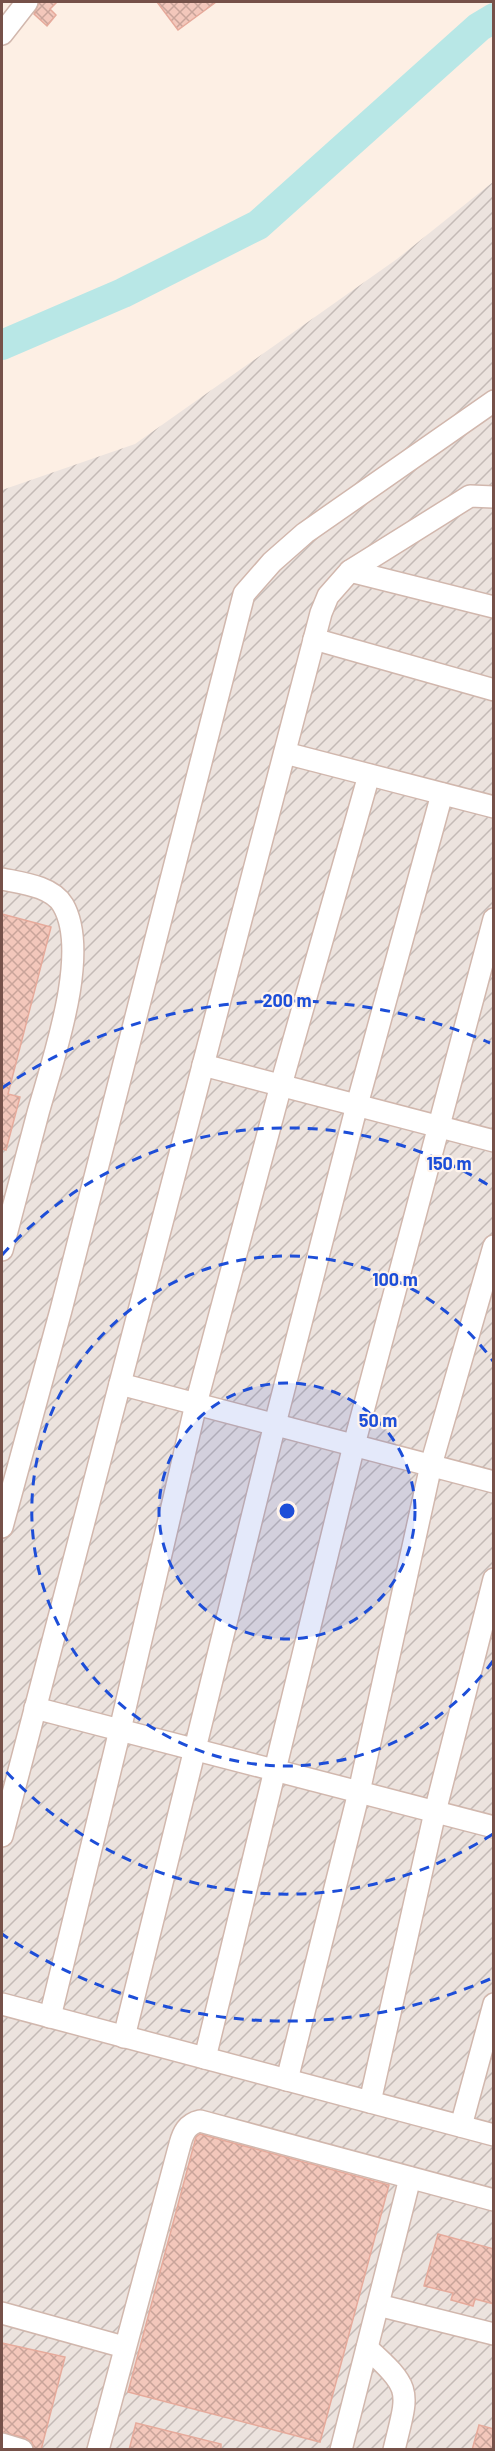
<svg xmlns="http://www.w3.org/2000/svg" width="495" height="2451" font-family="Barlow,sans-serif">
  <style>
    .industrial { fill: url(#industrial-furrows) }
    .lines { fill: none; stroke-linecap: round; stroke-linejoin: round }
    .river { stroke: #b8e7e6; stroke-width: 30 }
    .building { fill: url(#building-cross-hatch); stroke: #e6aa9b; stroke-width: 1.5 }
    .minor-casing { stroke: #d1b7ad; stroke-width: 24 }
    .minor { stroke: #fff; stroke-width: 21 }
    .ring { fill: none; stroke: #1d4ed8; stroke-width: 3; stroke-dasharray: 10 8 }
    .centre { fill: #1d4ed8; stroke: #fff4eb; stroke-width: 3 }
    .ring-label { font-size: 18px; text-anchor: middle; font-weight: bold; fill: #1d4ed8; stroke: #fff4eb; stroke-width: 4.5; stroke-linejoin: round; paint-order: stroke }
  </style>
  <defs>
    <pattern id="industrial-furrows" width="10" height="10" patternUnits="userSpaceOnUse" patternTransform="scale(1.5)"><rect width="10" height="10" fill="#ece3de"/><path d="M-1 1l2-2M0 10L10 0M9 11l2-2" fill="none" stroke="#c4bab6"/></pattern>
    <pattern id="building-cross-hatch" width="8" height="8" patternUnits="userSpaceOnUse" patternTransform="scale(1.5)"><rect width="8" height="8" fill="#f3c7bb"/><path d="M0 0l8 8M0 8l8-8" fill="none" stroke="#c9a49a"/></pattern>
  </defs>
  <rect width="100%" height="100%" fill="#fdefe4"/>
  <path class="industrial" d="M493 182V2449H2V490L135 444 397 259Z"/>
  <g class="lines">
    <path class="river" d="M2 345 123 293 258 225 479 27 494 18"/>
  </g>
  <g class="building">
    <path d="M39 2H57L50 9 56 15 47 26 34 14Z"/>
    <path d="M157 2H216L178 30Z"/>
    <path d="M2 914 51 927 8 1094 20 1097 6 1150 2 1149Z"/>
    <path d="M200 2134 389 2185 320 2442 128 2392 196 2137Z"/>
    <path d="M438 2234 494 2249V2304L475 2299 473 2306 451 2300 453 2293 424 2286Z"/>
    <path d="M2 2343 65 2357 41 2450H34L32 2442 26 2438 2 2432Z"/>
    <path d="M136 2423 221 2444V2450H129Z"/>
    <path d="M479 2425 494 2429V2450H472Z"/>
  </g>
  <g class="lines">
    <g class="minor-casing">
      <g id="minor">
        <path d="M2 34 27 2"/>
        <path d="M350 571 494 607"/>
        <path d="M314 639 494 690"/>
        <path d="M285 753 494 807"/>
        <path d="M2 879C21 883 52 886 63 905 91 953 52 1062 38 1113 26 1159 14 1204 2 1250"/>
        <path d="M203 1065 494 1141"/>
        <path d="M120 1384 494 1482"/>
        <path d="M2 1527 61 1310 244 594 272 562 305 533 494 401"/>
        <path d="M35 1708 494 1827"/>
        <path d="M2 1836 321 613 328 596 350 571 470 496 494 497"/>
        <path d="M2 2004 494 2135"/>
        <path d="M50 2017 120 1730 196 1404 281 1085 369 775"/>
        <path d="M124 2037 275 1424 357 1105 442 794"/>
        <path d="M205 2058 354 1445 494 919"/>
        <path d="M287 2080 359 1792 431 1465 494 1246"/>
        <path d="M370 2102 435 1812 494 1579"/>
        <path d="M461 2126 494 2004"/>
        <path d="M378 2305 494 2334"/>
        <path d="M2 2313 124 2347"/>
        <path d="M367 2348C414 2390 408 2391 394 2450"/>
        <path d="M2 2444 22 2450"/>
        <path d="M98 2450 180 2144C183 2133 187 2124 200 2121L494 2200"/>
        <path d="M341 2450 410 2178"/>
      </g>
    </g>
    <use href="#minor" class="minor"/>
  </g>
  <circle cx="287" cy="1511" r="128" fill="#1d4ed8" fill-opacity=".12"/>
  <g class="ring">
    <circle cx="287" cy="1511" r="128"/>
    <path d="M493 1661A255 255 0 1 1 493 1361"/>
    <path d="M493 1834A383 383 0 0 1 2 1767M2 1255A383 383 0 0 1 493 1188"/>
    <path d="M490 1979A510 510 0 0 1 2 1934M2 1088A510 510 0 0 1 490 1043"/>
  </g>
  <circle cx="287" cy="1511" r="9" class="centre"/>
  <g class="ring-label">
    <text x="287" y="1007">200 m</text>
    <text x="449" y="1170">150 m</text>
    <text x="395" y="1286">100 m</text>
    <text x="378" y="1427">50 m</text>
  </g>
  <rect width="495" height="2451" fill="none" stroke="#765149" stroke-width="6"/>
</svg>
